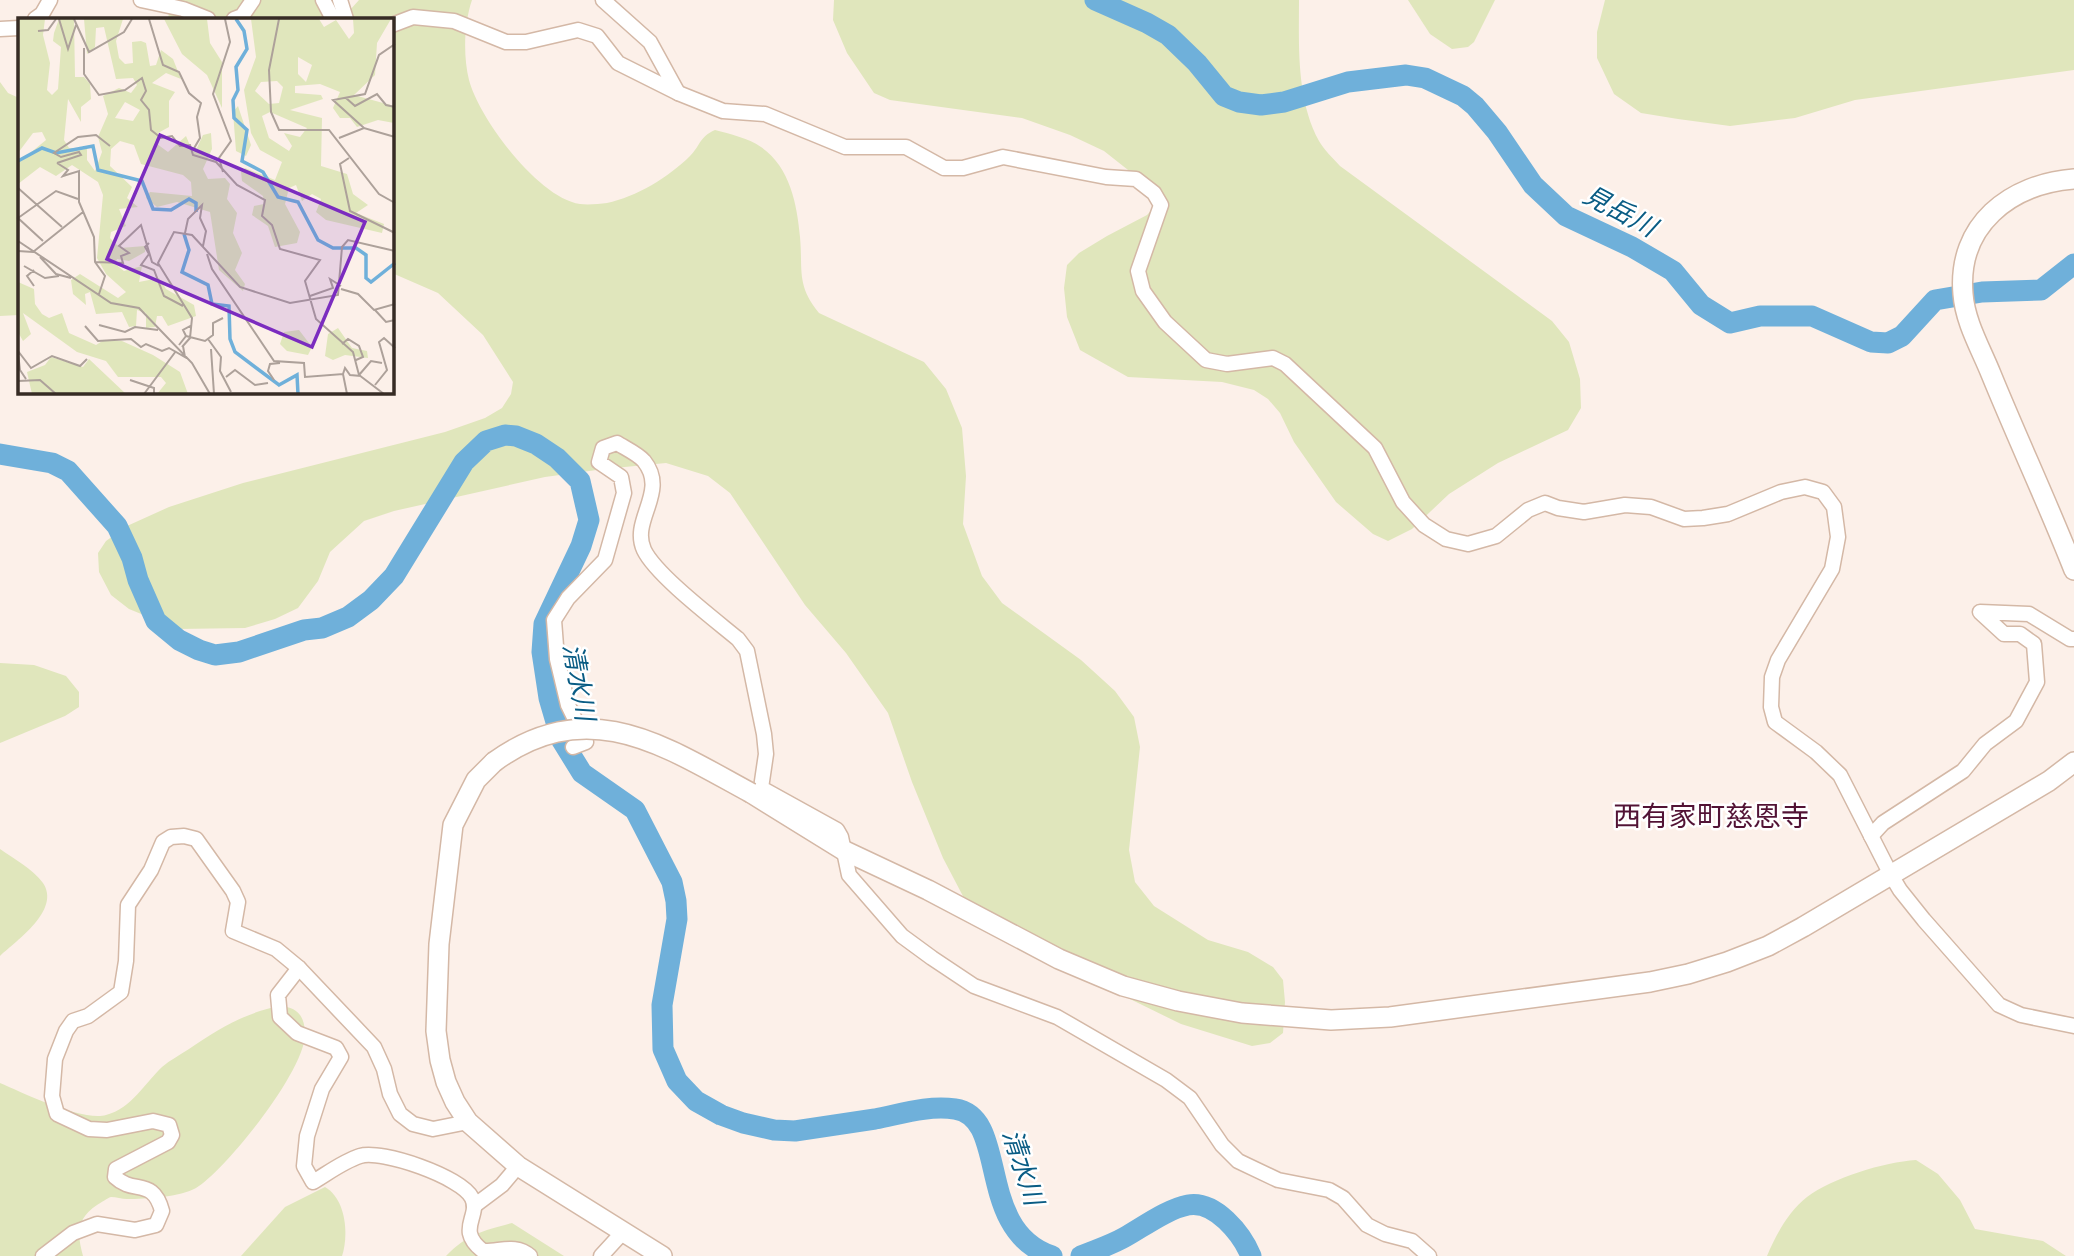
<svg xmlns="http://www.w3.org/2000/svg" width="2074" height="1256" font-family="Raleway,'Noto Sans JP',sans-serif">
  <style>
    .green { fill: #e0e6bc }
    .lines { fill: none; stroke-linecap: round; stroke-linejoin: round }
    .river { stroke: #6fb0da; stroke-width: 21 }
    .street-casing { stroke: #d4b8a6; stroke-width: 17 }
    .secondary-casing { stroke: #d4b8a6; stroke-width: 22 }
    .street { stroke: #fff; stroke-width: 14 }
    .secondary { stroke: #fff; stroke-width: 19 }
    .secondary-bridge-casing { stroke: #d4b8a6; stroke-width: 22; stroke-linecap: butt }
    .secondary-bridge { stroke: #fff; stroke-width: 19 }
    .labels { text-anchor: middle; stroke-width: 5; stroke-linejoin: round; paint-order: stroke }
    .water-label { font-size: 26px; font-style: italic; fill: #095c84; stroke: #fff }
    .quarter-label { font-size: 28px; fill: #521335; stroke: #fff }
    .inset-river { fill: none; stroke: #6fb0da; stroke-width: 3.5 }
    .inset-road { fill: none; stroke: #ada19a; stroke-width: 2 }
    .view { fill: #7b2cbf; fill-opacity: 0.15; stroke: #7b2cbf; stroke-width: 3.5 }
    .inset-edge { fill: none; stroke: #362b24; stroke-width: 3.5 }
  </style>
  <rect width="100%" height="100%" fill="#fcf0e9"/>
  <g class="green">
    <path d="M171 0H320L329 10H350L359 0H472C464 23 463 56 469 80 479 118 538 198 580 204 588 205 599 204 607 203 636 197 669 177 690 156 701 145 699 137 715 130 730 134 748 138 761 147 790 167 797 204 800 237 803 270 796 285 819 313L924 362 946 389 962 428 966 476 963 524 982 576 1002 603 1081 660 1115 691 1134 717 1140 747 1129 850 1135 882 1154 906 1208 940 1248 952 1273 967 1283 980 1285 1002 1283 1033 1270 1043 1252 1046 1181 1024 1028 949 965 900 943 858 912 782 888 713 846 653 805 605 730 493 708 476 666 463 604 469 545 477 394 511 364 521 330 552 318 581 298 608 275 619 245 628 178 629 129 609 111 595 99 572 98 553 106 541 127 526 169 507 243 483 445 432 485 418 502 408 511 394 513 382 483 335 438 293 392 273V19H168Z"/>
    <path d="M834 0H1299C1299 45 1296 99 1319 141 1324 150 1333 158 1340 166L1552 321 1569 342 1580 379 1581 408 1568 430 1498 463 1449 494 1412 529 1388 541 1373 534 1336 502 1294 442 1280 413 1268 399 1254 390 1222 382 1128 377 1080 350 1067 317 1064 288 1067 265 1079 253 1107 236 1147 215 1156 205 1142 181 1104 151 1070 135 1022 118 890 100 874 93 847 53 833 20Z"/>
    <path d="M1408 0H1495L1474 42 1468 47 1452 49 1430 34Z"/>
    <path d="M1605 0H2074V70L1855 100 1795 118 1730 126 1678 119 1641 113 1614 94 1597 58V32Z"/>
    <path d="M0 82 8 93 19 98V315L0 316Z"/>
    <path d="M0 663 34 665 66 676 79 692V707L65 716 0 743Z"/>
    <path d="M0 849C14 859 33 869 43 883 61 910 17 940 0 956Z"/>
    <path d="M279 1006C296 1007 304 1014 305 1032 308 1067 226 1170 196 1188 181 1197 145 1199 127 1199 122 1199 116 1197 111 1197 107 1198 101 1203 97 1205 76 1219 77 1234 83 1256H0V1083C23 1093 84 1122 106 1115 132 1108 144 1084 162 1067 170 1060 180 1055 189 1049 219 1029 242 1014 279 1006Z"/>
    <path d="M1916 1160 1938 1174 1960 1200 1975 1229 2043 1241 2066 1256H1767C1776 1235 1788 1212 1807 1197 1832 1178 1884 1162 1916 1160Z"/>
    <path d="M325 1187C346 1199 349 1235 342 1256H241L285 1207Z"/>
    <path d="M512 1223 564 1256H446C467 1234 483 1231 512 1223Z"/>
  </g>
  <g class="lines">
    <g class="river">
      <path d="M1095 0 1147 23 1168 35 1197 63 1224 96 1239 102 1261 105 1284 102 1348 82 1406 75 1425 78 1463 96 1475 106 1497 132 1533 185 1566 216 1632 247 1673 271 1701 305 1730 323 1760 316H1812L1871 342 1888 343 1902 336 1935 300 1982 292 2041 290 2074 264"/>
      <path d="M0 454 52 463 68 471 117 526 132 558 138 580 156 621 179 640 199 650 215 655 239 652 304 630 322 628 348 617 371 600 394 576 464 462 486 441 505 435 516 436 536 444 557 458 580 481 589 520 581 546 544 624 542 652 549 698 561 739 582 773 635 810 672 882 676 901 677 919 662 1005 663 1049 677 1081 696 1101 721 1115 743 1123 774 1130 795 1131C822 1127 848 1123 875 1119 901 1114 928 1105 955 1109 1010 1117 974 1230 1052 1256"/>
      <path d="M1081 1256C1095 1250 1111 1245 1125 1237 1143 1227 1167 1209 1188 1205 1215 1200 1242 1234 1251 1256"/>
    </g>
    <g class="street-casing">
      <g id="street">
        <path d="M141 0 183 9 208 19"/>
        <path d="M323 0 333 19"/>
        <path d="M340 0 346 19"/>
        <path d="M603 0 650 42 678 93"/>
        <path d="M35 19 42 14 50 0"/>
        <path d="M234 19 242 16 253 0"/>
        <path d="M392 25 413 17 454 21 506 42H526L578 30 597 36 618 63 678 93 723 111 765 114 845 147H906L944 168H963L1003 157 1106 177 1136 179 1154 193 1161 205 1138 271 1143 291 1165 322 1206 360 1227 364 1273 358 1285 364 1375 448 1403 502 1424 525 1446 539 1468 544 1496 536 1528 510 1545 503 1558 508 1584 512 1625 505 1651 507 1684 519 1703 518 1728 514 1781 492 1805 487 1823 492 1834 507 1838 537 1832 569 1778 660 1772 677 1771 707 1775 722 1816 752 1840 775 1891 875 1900 890 1924 920 1999 1005 2021 1015 2074 1026"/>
        <path d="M0 29 19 28"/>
        <path d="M573 747 586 742 568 705 557 659 554 620 568 598 605 560 624 493 621 477 599 462 603 448 617 443C625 448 638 454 644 461 669 492 630 520 644 550 656 575 714 619 738 639L747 651 764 734 766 754 761 788 837 830 841 837 849 875 902 936 932 958 974 986 1057 1017 1166 1080 1190 1098 1222 1145 1238 1161 1278 1180 1329 1190 1343 1198 1367 1225 1385 1234 1412 1241 1429 1256"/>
        <path d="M1871 836 1883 823 1963 771 1985 744 2016 721 2037 682 2034 644 2020 634H2004L1980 612 2029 614 2070 639H2074"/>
        <path d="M299 968 278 995 280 1017 297 1033 336 1048 341 1057 322 1089 307 1136 304 1166 313 1182C328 1173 344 1161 360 1156 381 1149 462 1177 472 1198 481 1217 455 1229 483 1251 499 1252 516 1243 530 1256"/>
        <path d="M474 1206 502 1185 518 1166"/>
        <path d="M43 1256 73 1233 97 1224 135 1230 156 1225 162 1211C153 1177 134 1195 115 1177L116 1169 168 1142 172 1135 169 1125 153 1121 107 1130 89 1129 57 1114 52 1096 55 1059 66 1031 73 1021 88 1016 121 992 126 961 128 905 151 870 163 842 171 837 184 836 196 839 233 891 238 902 233 931 276 949 299 968 374 1047 384 1069 390 1094 400 1114 413 1124 433 1129 468 1122"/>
        <path d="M601 1256 623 1232"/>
      </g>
    </g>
    <g class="secondary-casing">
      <g id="secondary">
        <path d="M2074 179C2010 184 1957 225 1963 294 1965 322 1981 349 1991 374 2018 440 2048 504 2074 570"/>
        <path d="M494 762 476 780 453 825 439 944 436 1031 440 1060 446 1082 455 1102 468 1122 518 1166 662 1256"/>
        <path d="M751 793 843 850 928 890 1059 959 1123 986 1178 1001 1242 1013 1331 1020 1390 1017 1650 982 1688 974 1727 962 1768 946 1803 927 2049 781 2074 762"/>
      </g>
    </g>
    <use href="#street" class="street"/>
    <use href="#secondary" class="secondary"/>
    <g class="secondary-bridge-casing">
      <path id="secondary-bridge" d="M494 762C589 693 664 746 751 793"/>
    </g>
    <use href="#secondary-bridge" class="secondary-bridge"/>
  </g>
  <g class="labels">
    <g class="water-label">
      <text transform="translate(1620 211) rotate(28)" y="9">見岳川</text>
      <text transform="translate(579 682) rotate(80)" y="9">清水川</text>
      <text transform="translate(1023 1167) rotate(72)" y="9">清水川</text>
    </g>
    <g class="quarter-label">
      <text x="1711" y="826">西有家町慈恩寺</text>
    </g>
  </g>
  <g transform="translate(18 18)">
    <rect width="376" height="376" fill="#fcf0e9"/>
    <path d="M0 1H27L25 17 32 45 29 72 34 77 40 71 43 29 35 23 36 15 41 1H56L57 59H66L72 66 73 81 63 89V104L50 81 46 122 51 130H69V142L77 153 84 134 80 119 90 96 85 78 101 70 113 75 119 67 115 60 98 61 86 9 78 10 77 29 69 36 66 1H105L98 23 101 40 107 46 115 45 114 24 123 23 128 25 132 48 138 47 143 32 155 41 163 61 148 55 134 65 157 74 151 83V109L140 115 139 126 150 134 168 118 173 130H179L185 117 193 115 194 131 185 151 190 161 207 160 212 166 209 181 219 195 215 215 224 235 217 252 227 266 225 273 201 252 192 194 159 184 139 189 128 180 132 174 174 178 173 164 165 157 123 146 116 127 102 123 93 131 92 148 114 169 109 180 120 189 101 191 108 208 93 214 92 220 102 230 127 228V234L111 243 99 241 97 246 106 253 124 248 121 264 141 260 148 271 176 287 178 298 150 308 144 298H139L137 309 128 310V295L119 292 118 308 111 309 104 294 78 296 72 274 67 276 68 287 55 276 53 262 62 256 100 280 108 274 88 256 79 240 85 177 80 164 54 147 38 158 22 149 0 166V145L28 122 24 114 15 115 0 135ZM107 84 122 92 115 103 97 100ZM146 1H189L192 25 204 44V90L189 57 164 36ZM233 1H301L306 9 318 2 331 21 336 15 335 1H373L359 25 357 57 336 77 376 88V105L360 102 339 109 332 100H322L315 90 322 74 302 66 277 68V75L303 77 305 81 272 92 304 100 303 148 329 156 335 176 350 187 338 195 366 206 364 215 308 202 298 194 303 181 294 176 284 183 278 167 271 170 267 186 282 214 279 225 257 229 250 208 234 197 236 188 246 186 245 178 224 163 223 154 227 150 257 162 264 144 242 132 233 115 226 72 238 39ZM280 39 294 47 288 64 280 56ZM259 63 265 69 261 85 251 86 237 73 243 64ZM252 94 289 110 282 119 266 115 274 128 271 133 251 120 244 98ZM220 88 233 127 228 138 218 133 215 94ZM0 264 16 271 17 286 24 296 31 300 44 295 51 315 78 327 86 322 104 323 135 337 162 354 170 376H139L148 365 143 359H100L88 343 59 334 5 295 13 316 5 323 0 314ZM320 310 334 330 349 333 350 340 327 337 315 342 307 338 310 316ZM281 312 294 329 290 337 269 333 262 326 266 314ZM33 339 65 349 71 341 108 376H14L9 354 27 347Z" fill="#e0e6bc" fill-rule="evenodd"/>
    <path class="inset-river" d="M218 1 226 13 229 31 218 49 220 72 215 82 216 100 229 112 224 143 245 154 260 179 280 184 300 222 315 230H338L348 237V260L353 264 377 245M0 143 24 130 38 135 75 128 80 152 124 163 135 191 153 192 171 181 178 185V194M166 216 171 232 164 254 190 267 194 286 211 288 212 321 217 334 261 367 279 357 280 376"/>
    <path class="inset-road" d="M41 1 50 31 58 7M56 1 71 34 106 14 114 1M131 1 145 47 161 54 171 75 183 85 179 99 182 120 175 132M261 1 251 52 253 94 261 112H311L361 176 377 185M20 13 30 12 38 1M66 30V56L81 77 107 72 124 60 128 73 123 82 131 92 133 112 143 120 154 118 162 128 172 127 175 137 198 144 219 167 247 182 244 198 254 207 262 231 302 242 287 263 298 301 335 334 341 357 366 376M328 80 337 88 359 76 368 87 377 89M346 110 315 82 347 76 361 37 377 26M321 120 346 110 377 119M331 140 322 146 332 193 377 215M39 145 50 152 45 158 61 153V184L76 219 77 244 87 258 81 276M39 145 63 137 61 134 43 139 36 135 60 119 78 117 92 128M205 154 201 140 213 123 195 76 212 24 207 1M0 170 44 209M167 215 170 201 184 187 182 200 188 213 185 228M0 223 93 285 121 290 174 345 192 376M25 223 0 200 38 173 60 181M131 225 127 229 131 236 123 247 136 252 146 278 165 288M0 233 15 234 65 194M189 236 194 251 256 343 286 345 287 359 325 356 329 376M22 239 38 256 53 260M77 244 105 245 103 238 111 235 101 228 123 207 134 244 141 248M6 248 27 260 41 258M16 252 9 258 16 268M323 271 340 276 356 292 377 286M292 278 315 270 312 261 323 268M357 292 368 304 377 302M81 307 107 314 117 309 140 312M67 308 80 323 113 321 123 329 128 326 144 333 151 330 167 339 165 328M168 318 187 323 195 317V305L205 300M190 321 203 339 202 353 213 374M324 326 330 321 341 328 345 339 338 342M161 327 168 318 165 312 174 307M164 329 172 320 174 300 140 245 156 214 174 217 222 269 272 285 320 277 324 229 330 222 377 233M193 331 196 376M0 333 13 350 34 338 62 348 69 341M0 335 2 352 8 361M325 356 327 350 332 357 343 358M341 357 353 343 364 345M208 359 217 352 237 367 250 365M112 362 136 370V376M256 362 250 353 252 346 262 345M0 363 22 362 38 376M357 367 369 352 361 324 366 320 377 330M126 376 158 333"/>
    <path class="view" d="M142 117 347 204 294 329 89 241Z"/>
    <rect width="376" height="376" class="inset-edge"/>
  </g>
</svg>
